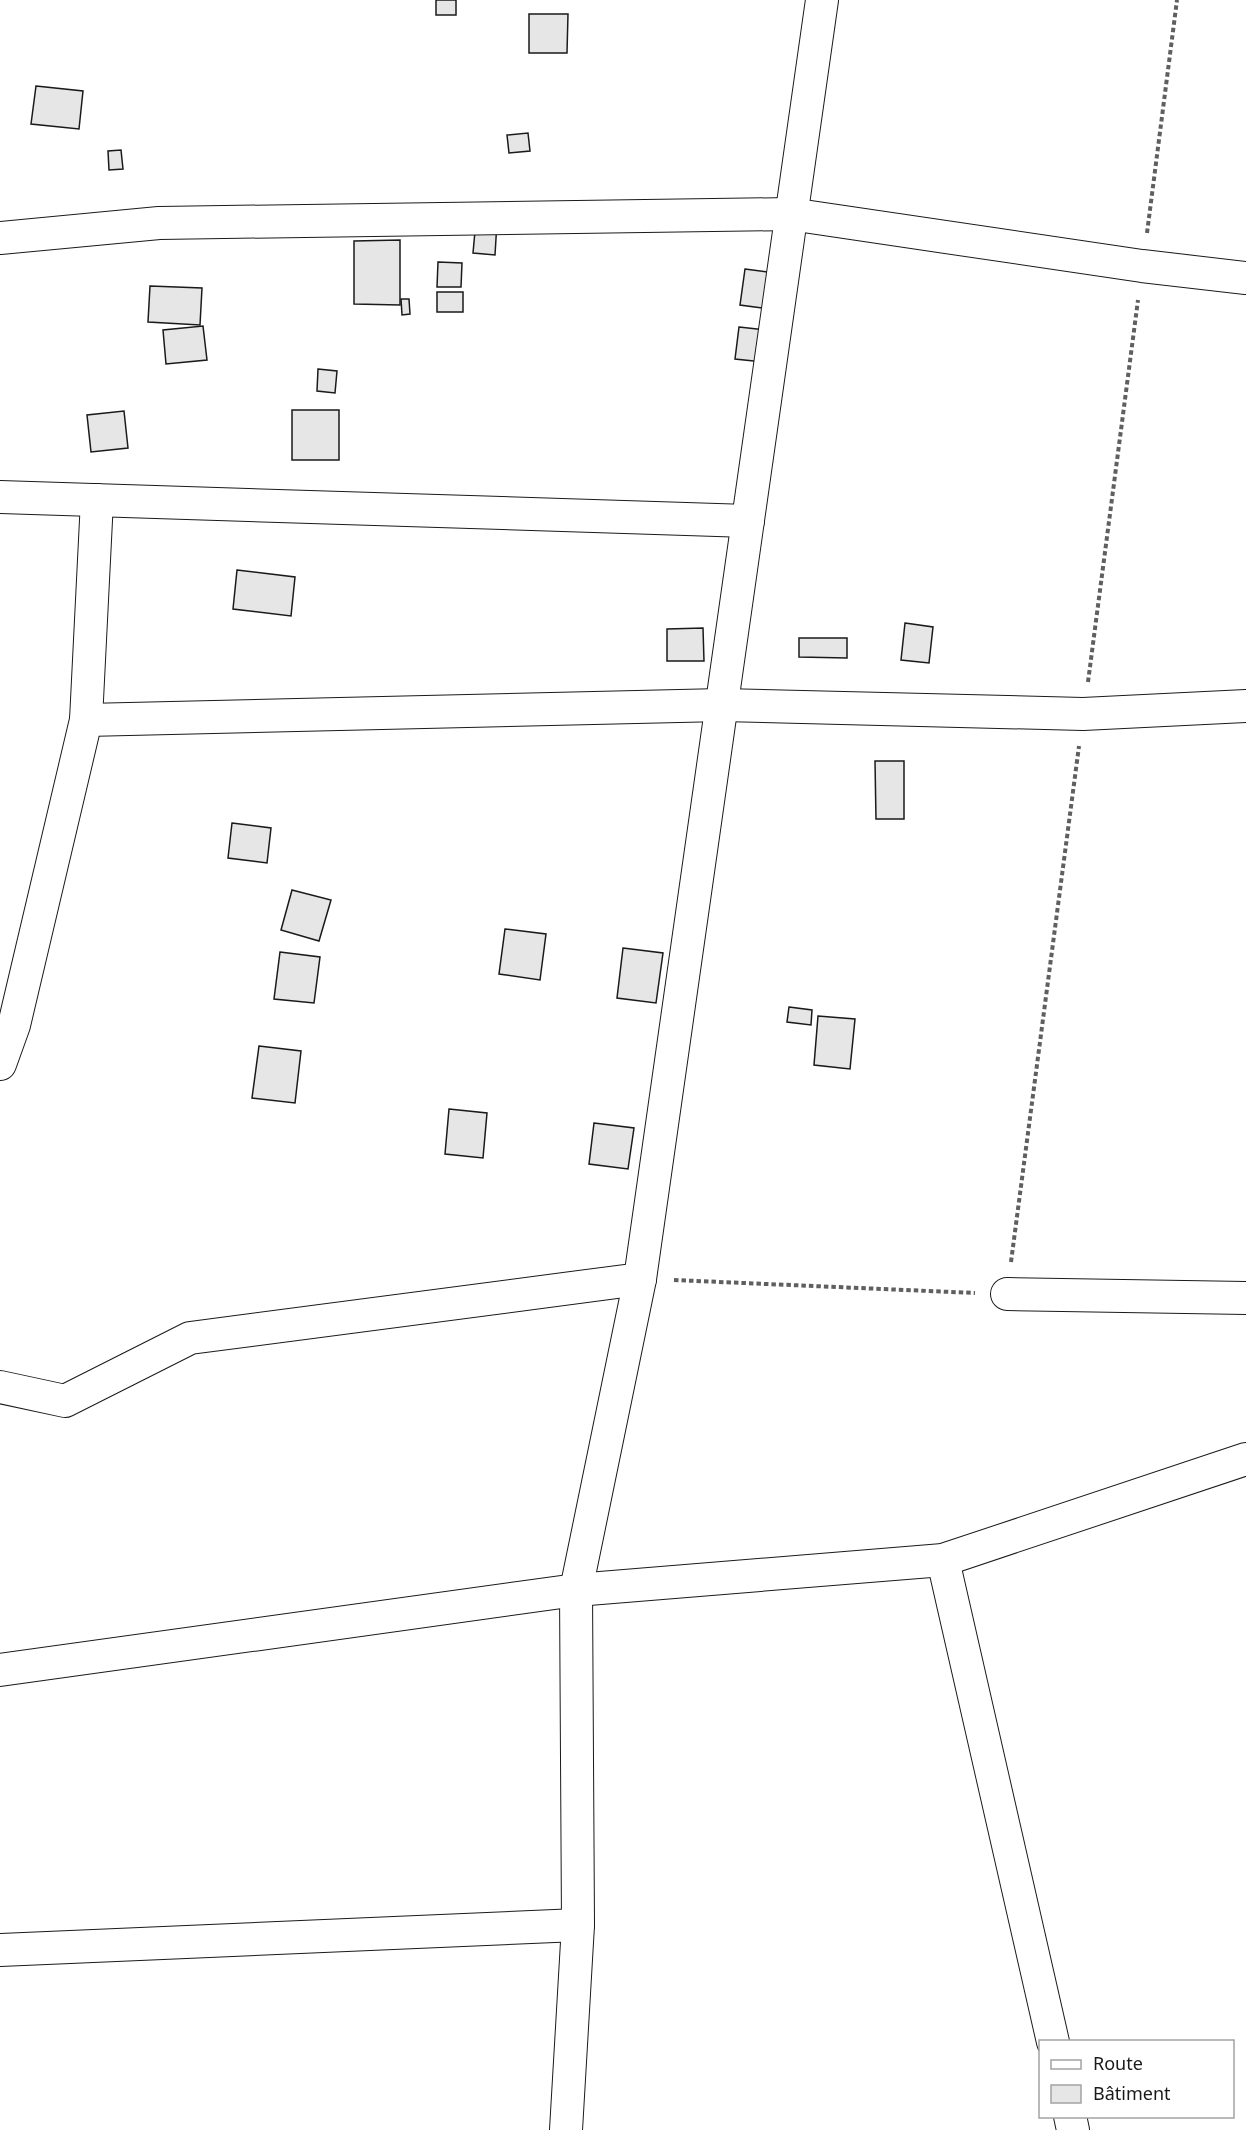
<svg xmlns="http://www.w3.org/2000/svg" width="1246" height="2130" font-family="'Noto Sans',sans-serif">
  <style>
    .building { fill: #e6e6e6; stroke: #1a1a1a; stroke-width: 1.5 }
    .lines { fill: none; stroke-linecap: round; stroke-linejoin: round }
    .street-casing { stroke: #1a1a1a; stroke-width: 34 }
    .path { stroke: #5f5f5f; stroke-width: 4; stroke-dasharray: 4.5 3; stroke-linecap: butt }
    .street { stroke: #fff; stroke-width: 32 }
  </style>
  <rect width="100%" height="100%" fill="#fff"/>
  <g class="building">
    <rect x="436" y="0" width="20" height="15"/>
    <path d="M529 14H568L567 53H529Z"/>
    <path d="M36 86 83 91 79 129 31 124Z"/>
    <path d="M528 133 530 151 509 153 507 135Z"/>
    <path d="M121 150 123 169 109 170 108 151Z"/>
    <path d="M476 220 497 222 495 255 473 253Z"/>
    <path d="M400 240V305L354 304V241Z"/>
    <path d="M438 262 462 263 461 287H437Z"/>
    <path d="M745 269 775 273 770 309 740 305Z"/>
    <path d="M150 286 202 288 200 325 148 322Z"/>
    <rect x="437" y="292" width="26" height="20"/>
    <path d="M401 299H409L410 314 402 315Z"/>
    <path d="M203 326 207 360 166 364 163 330Z"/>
    <path d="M739 327 767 330 763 362 735 359Z"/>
    <path d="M318 369 337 371 335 393 317 391Z"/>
    <rect x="292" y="410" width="47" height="50"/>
    <path d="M124 411 128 448 91 452 87 415Z"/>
    <path d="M237 570 295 577 291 616 233 609Z"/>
    <path d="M905 623 933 627 929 663 901 660Z"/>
    <path d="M703 628 704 661H667V629Z"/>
    <path d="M799 638H847V658L799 657Z"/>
    <path d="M875 761H904V819H876Z"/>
    <path d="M232 823 271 828 267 863 228 858Z"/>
    <path d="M292 890 331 900 319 941 281 930Z"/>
    <path d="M505 929 546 934 540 980 499 974Z"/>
    <path d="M623 948 663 953 656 1003 617 998Z"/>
    <path d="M280 952 320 957 314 1003 274 999Z"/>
    <path d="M789 1007 812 1010 811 1025 787 1022Z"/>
    <path d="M818 1016 855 1019 850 1069 814 1065Z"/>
    <path d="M259 1046 301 1051 295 1103 252 1098Z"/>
    <path d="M449 1109 487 1113 483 1158 445 1154Z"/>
    <path d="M594 1123 634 1128 628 1169 589 1164Z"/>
  </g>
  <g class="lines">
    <g class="street-casing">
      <g id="street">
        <path d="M0 238 159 223 790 214 1142 266 1246 278"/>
        <path d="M0 497 748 521"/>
        <path d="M86 720 722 705 1083 714 1246 706"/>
        <path d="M0 1064 14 1025 86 720 97 500"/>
        <path d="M1007 1294 1246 1298"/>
        <path d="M0 1387 65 1401 190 1338 640 1279"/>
        <path d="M943 1560 1053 2042"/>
        <path d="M0 1670 576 1590 943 1560 1246 1459"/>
        <path d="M0 1950 578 1925"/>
        <path d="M1070 2116 1073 2130"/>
        <path d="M566 2130 578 1925 576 1590 640 1279 822 0"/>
      </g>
    </g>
    <g class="path">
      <path d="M1147 233 1177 0"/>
      <path d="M1088 682 1138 300"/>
      <path d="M1011 1262 1079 746"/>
      <path d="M674 1280 975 1293"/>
    </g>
    <use href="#street" class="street"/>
  </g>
  <rect x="1039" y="2040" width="195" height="78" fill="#ffffff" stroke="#a3a3a3" stroke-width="1.5"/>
  <rect x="1051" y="2060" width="30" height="9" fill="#ffffff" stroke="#a3a3a3" stroke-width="1.5"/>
  <text x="1093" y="2070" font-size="18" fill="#1a1a1a">Route</text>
  <rect x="1051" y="2085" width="30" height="18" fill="#e6e6e6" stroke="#a3a3a3" stroke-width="1.5"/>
  <text x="1093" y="2100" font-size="18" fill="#1a1a1a">Bâtiment</text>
</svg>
